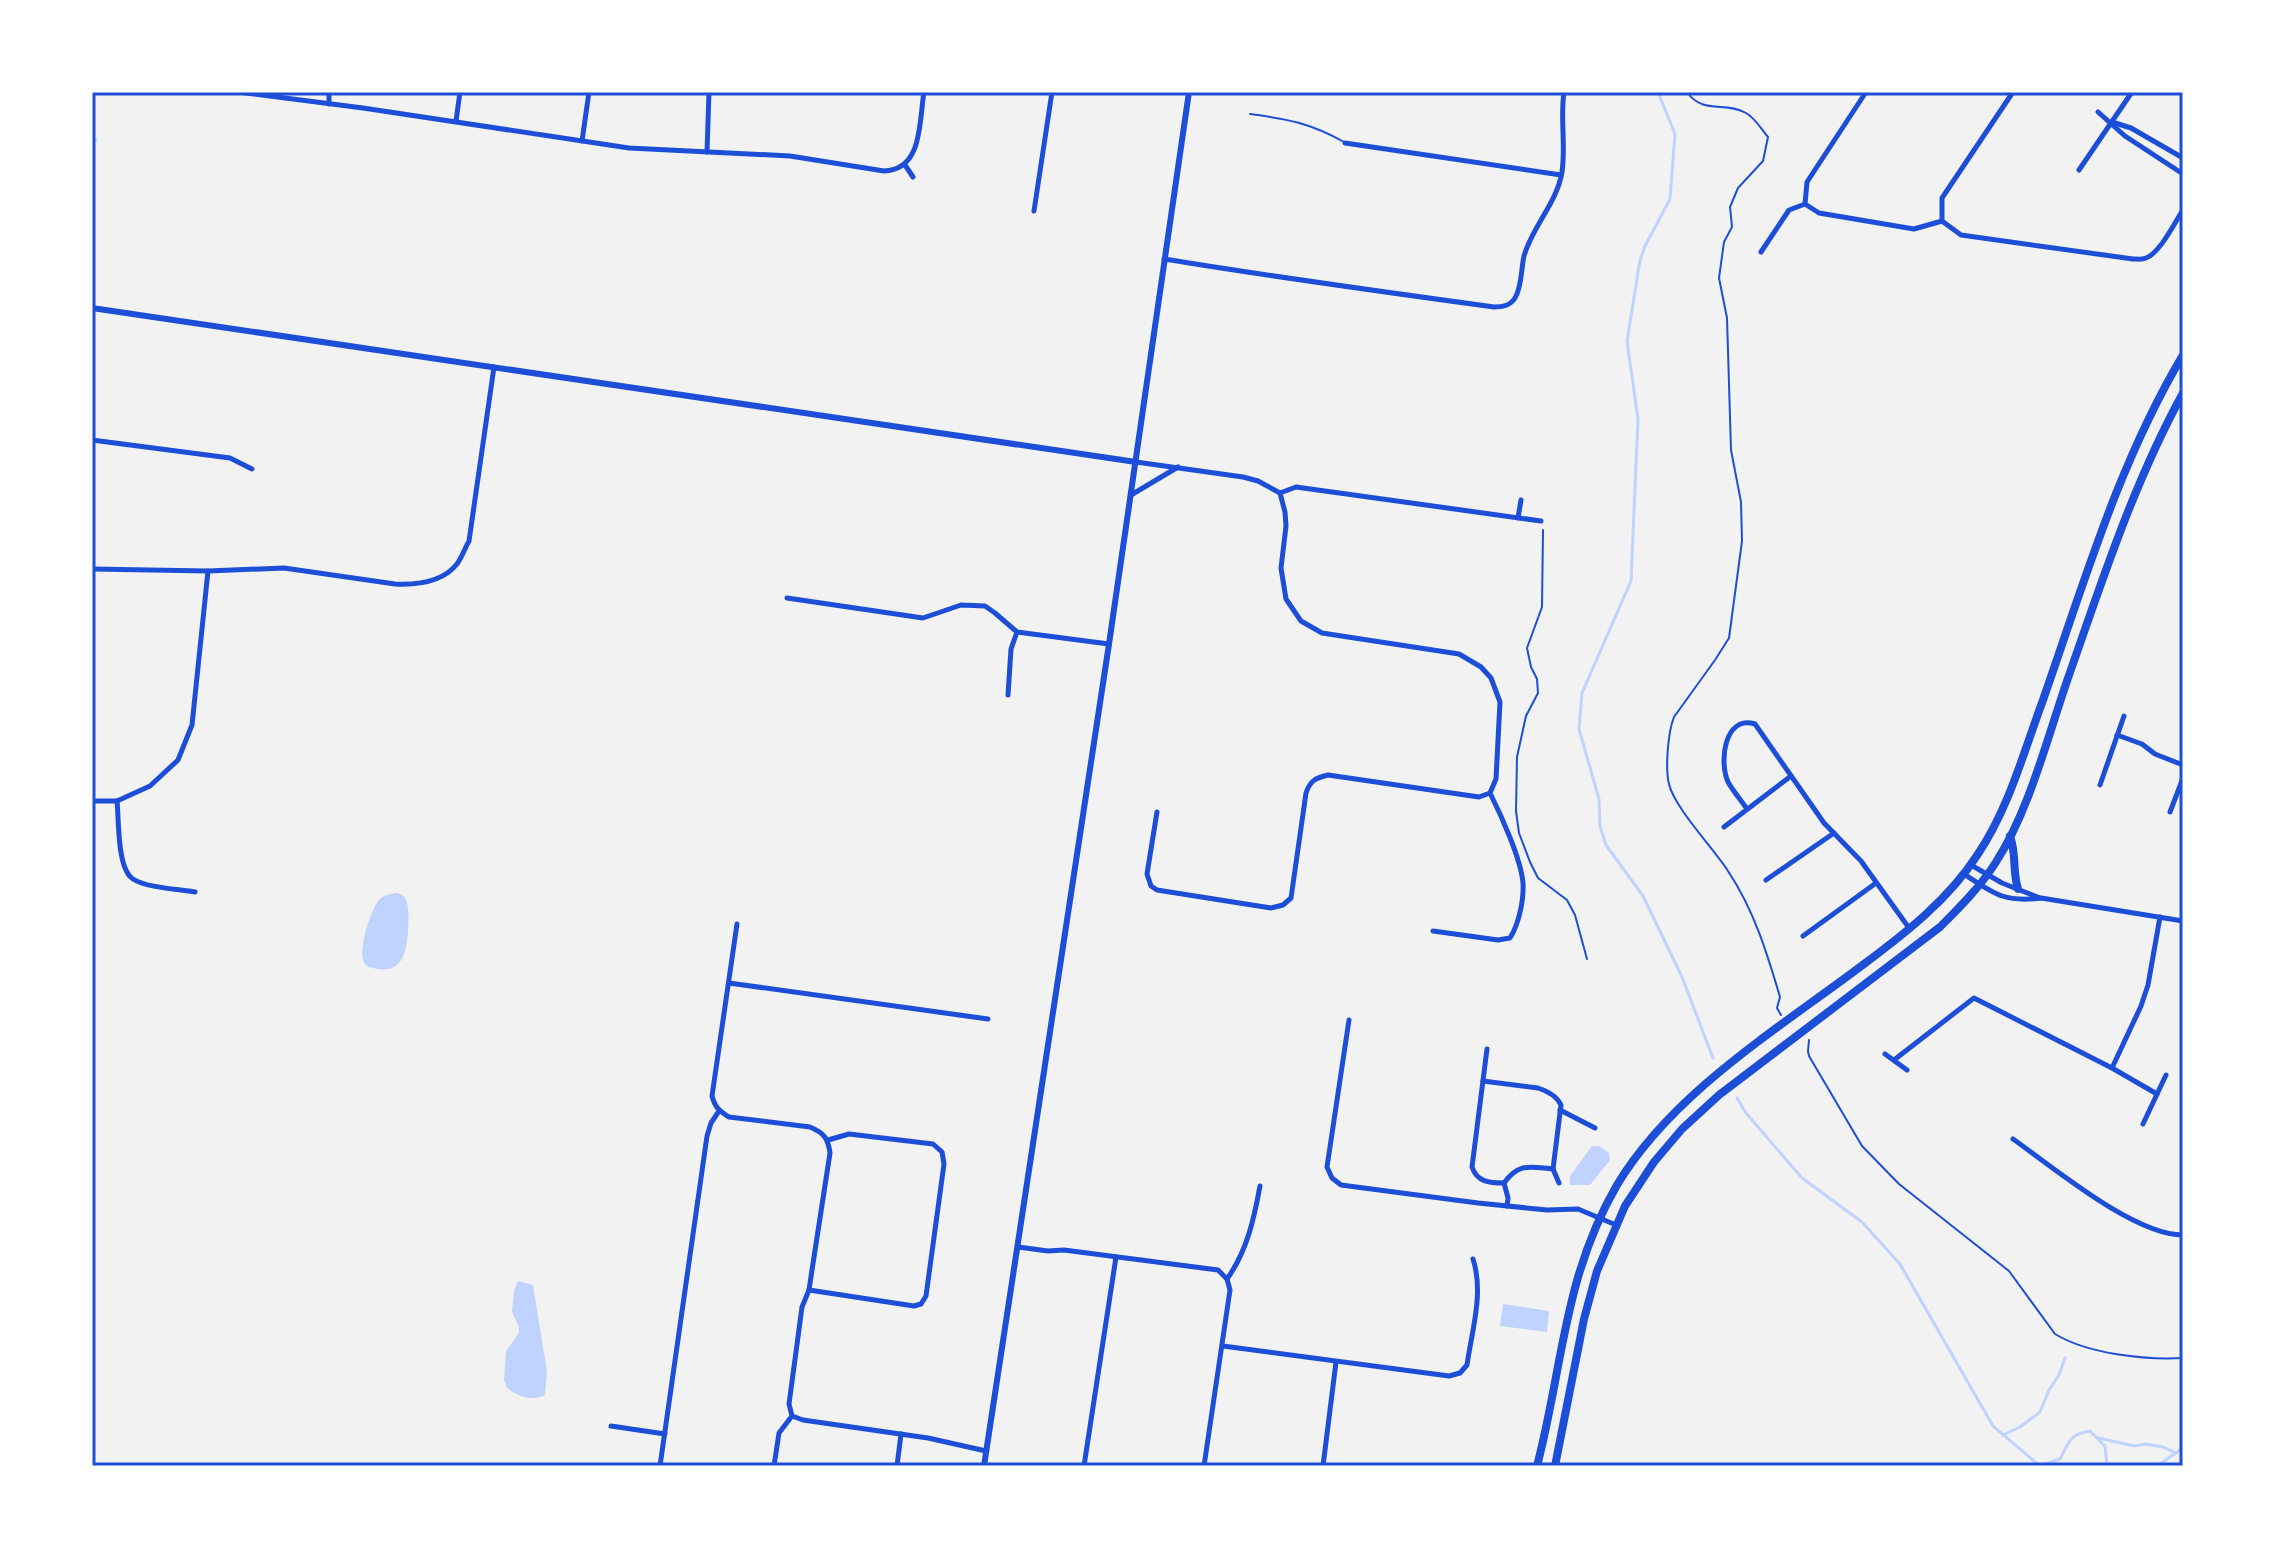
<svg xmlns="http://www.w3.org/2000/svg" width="2275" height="1558" font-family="Rubik,sans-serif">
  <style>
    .water { fill: #bfd3fe }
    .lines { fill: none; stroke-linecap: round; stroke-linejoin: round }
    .stream { stroke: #bfd3fe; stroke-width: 3 }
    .path { stroke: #1d4ed8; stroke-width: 2 }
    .service { stroke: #1d4ed8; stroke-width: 2 }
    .minor { stroke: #1d4ed8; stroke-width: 5 }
    .tertiary { stroke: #1d4ed8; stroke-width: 6 }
    .primary { stroke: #1d4ed8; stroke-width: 8 }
    .neatline { fill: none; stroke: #1d4ed8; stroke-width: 3 }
  </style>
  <rect width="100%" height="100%" fill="#f2f2f2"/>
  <g class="water">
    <path d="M397 893C402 895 404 895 406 900 410 910 408 922 408 932 406 952 403 973 377 969 374 968 368 967 366 965 355 956 371 909 379 900 384 895 391 893 397 893Z"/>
    <path d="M1592 1146H1599L1609 1153 1610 1160 1590 1185H1570V1176Z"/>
    <path d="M518 1281 533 1285 547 1372 545 1395C532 1402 518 1396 507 1388L504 1380 506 1351 519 1333V1327L512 1312 514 1291Z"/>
    <path d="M1503 1304 1549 1311 1547 1332 1500 1326Z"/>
  </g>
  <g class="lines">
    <g class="stream">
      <path d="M1658 92 1675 134 1670 199 1645 246 1640 260 1627 341 1638 419 1631 581 1582 693 1579 729 1599 799 1600 826 1606 845 1643 896 1682 977 1713 1058"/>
      <path d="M92 140H96"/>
      <path d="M1737 1098 1746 1113 1802 1178 1862 1222 1900 1264 1993 1426 2040 1466 2060 1459C2069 1442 2070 1434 2090 1431L2105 1446 2107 1466"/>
      <path d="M2003 1435 2020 1427 2040 1412 2049 1390 2059 1375 2065 1358"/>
      <path d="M2099 1438 2134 1446 2146 1444 2163 1447 2176 1453"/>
      <path d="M2157 1466 2183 1448"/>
    </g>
    <g class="path">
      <path d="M1687 92C1703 115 1725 101 1746 113 1755 118 1762 130 1768 137L1763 161 1738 188 1730 207 1732 227 1724 242 1719 278 1727 318 1731 450 1741 502 1742 541 1729 638 1715 660 1674 717C1668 732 1665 768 1669 784 1674 807 1714 849 1728 871 1754 910 1767 953 1780 997L1777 1008 1781 1015"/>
      <path d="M1543 530 1542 607 1527 648 1531 667 1537 679 1538 693 1526 716 1517 757 1516 811 1519 833 1530 862 1538 878 1567 900 1575 915 1587 959"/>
      <path d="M1809 1040 1808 1051 1809 1056 1862 1146 1899 1184 2009 1271 2055 1334C2088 1354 2145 1360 2183 1358"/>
    </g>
    <path class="service" d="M1250 114C1288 119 1310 123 1344 142"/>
    <g class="minor">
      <path d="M238 92 363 108 629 148 790 156 884 171C923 170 919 121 924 92"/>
      <path d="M1866 92 1807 182 1805 204 1819 213 1914 229 1942 221"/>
      <path d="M2013 92 1942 198V221L1961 235 2133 259C2137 259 2142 260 2146 258 2160 253 2175 222 2183 210"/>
      <path d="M329 104V92"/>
      <path d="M2098 112 2125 136 2183 174"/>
      <path d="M456 121 460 92"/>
      <path d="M2112 122 2131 128 2183 158"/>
      <path d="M582 141 589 92"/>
      <path d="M1345 143 1561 175"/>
      <path d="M707 152 709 92"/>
      <path d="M905 165 913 177"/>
      <path d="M2079 170 2132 92"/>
      <path d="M1034 211 1052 92"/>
      <path d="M1761 252 1789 210 1805 204"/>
      <path d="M1164 259C1274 277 1384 292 1494 307 1502 307 1510 306 1515 298 1522 287 1521 269 1524 256 1532 227 1557 203 1562 172 1566 145 1560 119 1564 92"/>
      <path d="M92 440 230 458 252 469"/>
      <path d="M1136 462 1243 477 1258 481 1280 493 1296 487 1541 521"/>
      <path d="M1131 495 1178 467"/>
      <path d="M1518 518 1521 500"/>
      <path d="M92 569 208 571 284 568 395 584C416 585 442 583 457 564 462 557 465 548 469 541L494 367"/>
      <path d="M787 598 923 618 961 605 985 606 995 613 1017 632 1109 644"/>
      <path d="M1008 695 1011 649 1017 632"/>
      <path d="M2117 735 2142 744 2155 754 2183 765"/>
      <path d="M2100 785 2124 716"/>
      <path d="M92 801H117L150 786 178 760 192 725 208 571"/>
      <path d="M117 801C119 820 117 869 133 879 147 888 178 889 195 892"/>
      <path d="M1747 809C1741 800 1733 791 1728 782 1719 762 1724 715 1755 724L1824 823 1861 861 1909 928"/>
      <path d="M1157 812 1147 874 1151 886 1157 890 1271 908 1283 905 1291 898 1306 793C1310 781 1315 778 1328 775L1479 797 1490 793 1496 779 1500 702 1491 678 1481 667 1459 654 1322 633 1301 621 1286 599 1281 568 1286 526 1285 512 1280 493"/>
      <path d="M2170 812 2183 778"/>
      <path d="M1724 827 1791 776"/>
      <path d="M1971 865 2002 883 2040 898"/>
      <path d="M1964 874C1993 893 2004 903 2041 898L2183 921"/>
      <path d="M1766 880 1834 833"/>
      <path d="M737 924 712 1096C715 1107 719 1111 729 1117L810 1127C824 1133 828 1138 830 1153L812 1270 809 1290 802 1307 789 1404 792 1416 803 1420 928 1438 986 1451"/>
      <path d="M1433 931 1498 940 1510 938C1519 924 1524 899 1523 883 1521 859 1501 815 1490 793"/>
      <path d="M1803 936 1876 883"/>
      <path d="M729 983 988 1019"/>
      <path d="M1349 1020 1327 1167 1332 1178 1341 1185 1478 1203 1547 1210 1578 1209 1616 1225"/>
      <path d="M1487 1049 1472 1167C1477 1182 1489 1183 1504 1183"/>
      <path d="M1885 1054 1907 1070"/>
      <path d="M1894 1060 1974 998 2112 1068 2157 1094"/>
      <path d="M2112 1068 2141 1006 2148 985 2160 917"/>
      <path d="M1483 1081 1538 1088C1547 1091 1557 1096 1561 1105L1553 1169C1530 1167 1519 1162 1504 1183"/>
      <path d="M1560 1110 1595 1128"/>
      <path d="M2143 1124 2166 1075"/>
      <path d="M2013 1139C2054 1168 2134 1235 2183 1235"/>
      <path d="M1553 1169 1559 1183"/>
      <path d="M1504 1183 1508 1198 1507 1206"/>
      <path d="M1018 1247 1048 1251 1064 1250 1218 1270 1227 1279 1230 1290 1204 1466"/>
      <path d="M1227 1279C1247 1251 1254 1219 1260 1186"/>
      <path d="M809 1290 914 1306 921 1304 926 1296 944 1164 942 1152 933 1144 849 1134 828 1140"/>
      <path d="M1223 1346 1449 1376 1460 1373 1467 1365C1472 1330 1484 1293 1473 1259"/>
      <path d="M611 1426 665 1434"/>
      <path d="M660 1466 707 1136 711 1123 719 1111"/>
      <path d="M774 1466 779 1433 792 1416"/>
      <path d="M897 1466 901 1434"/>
      <path d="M1084 1466 1116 1257"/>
      <path d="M1323 1466 1336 1362"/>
    </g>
    <g class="tertiary">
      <path d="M92 308 1136 462"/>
      <path d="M984 1466 1109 644 1189 92"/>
    </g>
    <g class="primary">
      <path d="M2010 836C2017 856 2012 870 2018 889"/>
      <path d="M1537 1466C1563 1367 1563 1278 1617 1185 1673 1092 1778 1029 1864 964 1907 932 1949 899 1978 854 2009 808 2024 751 2043 700 2084 583 2119 462 2183 355"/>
      <path d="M1555 1466 1584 1319 1597 1271 1625 1206 1654 1162 1682 1129 1719 1095 1940 927C1960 907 1981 886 1996 862 2029 811 2047 739 2067 681 2101 584 2133 484 2183 393"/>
    </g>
  </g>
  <rect width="2275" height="1558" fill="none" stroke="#ffffff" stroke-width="188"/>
  <rect x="94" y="94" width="2087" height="1370" class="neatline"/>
</svg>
